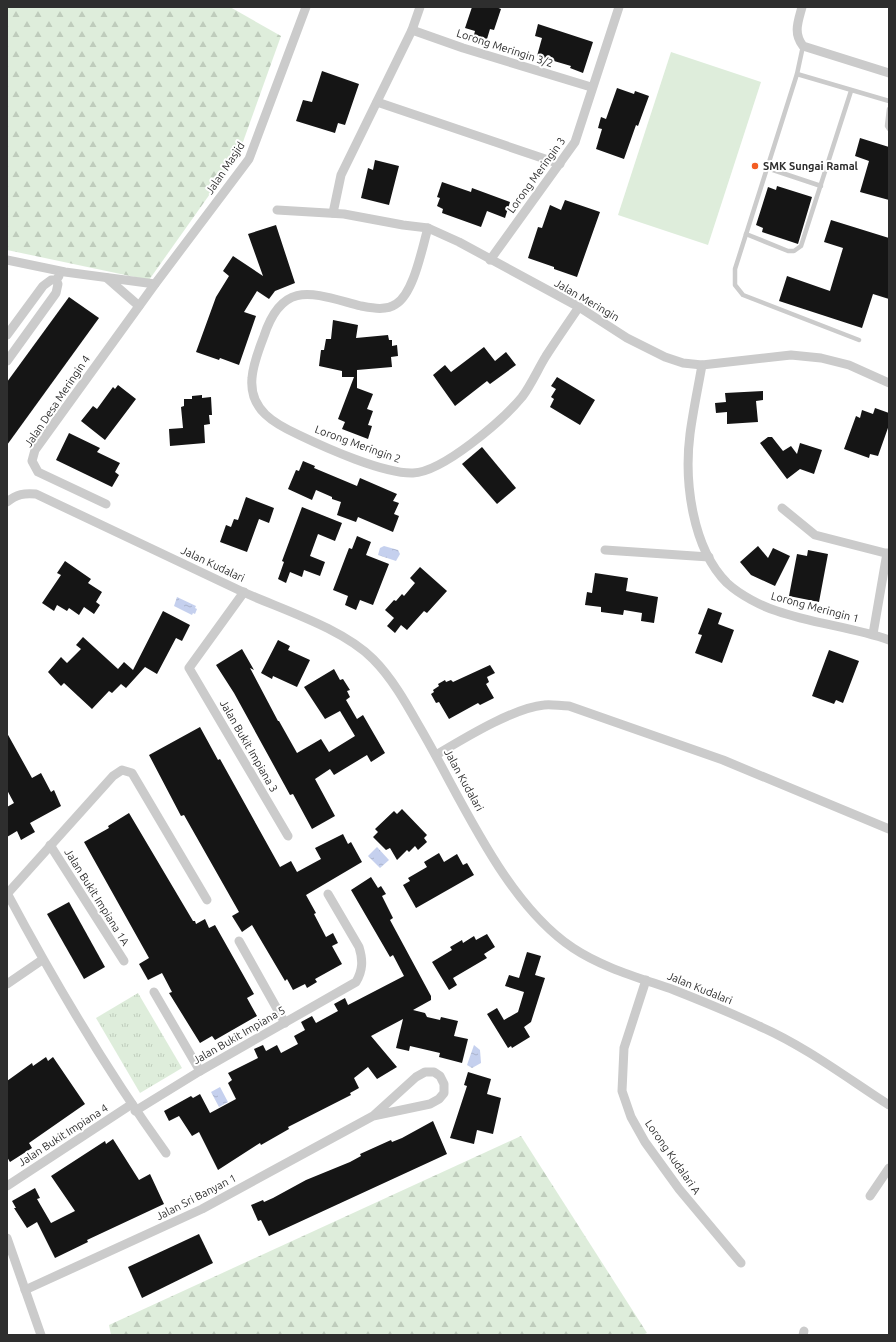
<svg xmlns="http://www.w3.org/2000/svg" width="896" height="1342" font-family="Ubuntu,sans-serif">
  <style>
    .grass { fill: url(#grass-tufts) }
    .forest { fill: url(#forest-firs) }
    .pitch { fill: #deeddb }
    .water { fill: url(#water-ripples) }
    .building { fill: #151515 }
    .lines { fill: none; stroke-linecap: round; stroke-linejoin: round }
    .service { stroke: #cbcbcb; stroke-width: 4.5 }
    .minor { stroke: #cbcbcb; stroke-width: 9 }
    .poi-dot { fill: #f35c22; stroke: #fff; stroke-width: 1.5 }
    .labels { text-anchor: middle; stroke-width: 4; stroke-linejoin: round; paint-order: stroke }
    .street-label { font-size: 11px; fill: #2e2e2e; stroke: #fff }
    .poi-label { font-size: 11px; font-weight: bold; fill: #2e2e2e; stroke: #fff; text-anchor: start }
  </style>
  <defs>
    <pattern id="grass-tufts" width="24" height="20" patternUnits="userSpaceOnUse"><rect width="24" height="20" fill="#deeddb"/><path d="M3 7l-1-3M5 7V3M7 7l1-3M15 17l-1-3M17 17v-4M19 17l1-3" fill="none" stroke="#bfccbc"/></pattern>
    <pattern id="forest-firs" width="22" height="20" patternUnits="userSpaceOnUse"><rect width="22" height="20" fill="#deeddb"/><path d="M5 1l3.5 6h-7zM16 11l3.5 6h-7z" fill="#bfccbc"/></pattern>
    <pattern id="water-ripples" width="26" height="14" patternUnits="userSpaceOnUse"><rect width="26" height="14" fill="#c5d0ee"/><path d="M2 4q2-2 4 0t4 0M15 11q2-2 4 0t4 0" fill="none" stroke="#aab3cc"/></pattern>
  </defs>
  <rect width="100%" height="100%" fill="#fff"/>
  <path class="grass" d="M138 993 182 1068 140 1093 96 1018Z"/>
  <g class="forest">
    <path d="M7 7H230L281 36 239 153 149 280 7 250Z"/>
    <path d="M521 1136 647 1333 642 1335H111L109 1325Z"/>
  </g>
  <path class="pitch" d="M671 52 761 82 708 245 618 215Z"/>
  <g class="water">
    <path d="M384 546 398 550 400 554 396 561 378 555 380 548Z"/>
    <path d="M177 597 196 606 195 608 197 609 195 614 193 613 192 615 174 606Z"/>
    <path d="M377 847 389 860 380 868 368 856Z"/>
    <path d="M474 1045 480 1050 481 1063 472 1068 467 1065Z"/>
    <path d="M220 1087 228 1102 219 1107 211 1092Z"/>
  </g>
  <g class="building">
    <path d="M472 7H496L501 9 494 30 490 29 487 39 474 35 475 31 465 28Z"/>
    <path d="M538 24 593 42 583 73 570 68 571 66 537 56 542 38 535 36Z"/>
    <path d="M322 71 359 84 345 125 338 123 335 133 296 121 303 100 312 102Z"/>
    <path d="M617 88 634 94 635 91 649 96 638 126 636 125 624 159 596 149 602 129 598 128 601 117 606 119Z"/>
    <path d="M860 138 889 147V200L860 192 869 161 855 156Z"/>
    <path d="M375 160 399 166 389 205 361 198 368 168 373 170Z"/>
    <path d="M442 182 471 192 472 188 510 202 505 218 487 211 481 227 442 213 443 209 437 206 440 198 437 197Z"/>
    <path d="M777 186 812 197 798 244 762 232 763 228 756 225 768 187 776 190Z"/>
    <path d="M565 200 600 212 577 277 554 269V267L528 258 538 227 542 228 550 205 561 210Z"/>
    <path d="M831 220 889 238V299L873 294 862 328 779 301 787 276 830 291 843 248 824 242Z"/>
    <path d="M276 225 295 283 275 291 269 299 257 291 244 312 256 316 239 365 220 358 219 360 196 352 216 297 229 276 223 271 233 256 263 276 248 234Z"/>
    <path d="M69 297 99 318 7 445V382Z"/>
    <path d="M333 320 358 325 356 338 388 335 389 340H392V346L397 345 398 356 391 357 392 367 357 370V388L373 394 367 409 373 411 368 425 372 426 368 439 342 429 345 422 338 419 354 377H342V371L319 366 321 350H324L326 339H331Z"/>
    <path d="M484 347 495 361 506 352 516 365 490 384 487 381 455 406 433 375 445 365 451 372Z"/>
    <path d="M557 377 595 400 580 425 550 407 554 399 551 397 556 389 551 386Z"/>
    <path d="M118 385 136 399 105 440 81 421 93 406 97 409 113 387 115 389Z"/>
    <path d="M763 391V400L756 401 758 422 727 424V412L716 413 715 403 726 402 725 393Z"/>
    <path d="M202 395V398L211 397 212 415H209L210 424 204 425 205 443 170 446 169 429 183 428 181 407 184 406V399H192V396Z"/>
    <path d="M875 408 889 413V425L878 456 870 454 869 458 844 449 856 416 860 418 862 410 873 414Z"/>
    <path d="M69 433 100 448 97 452 120 463 115 472 119 475 112 487 56 460Z"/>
    <path d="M768 437H772L783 451 791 446 797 454 800 443 822 450 814 474 800 469 787 479 760 443Z"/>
    <path d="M482 447 516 488 497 504 462 464Z"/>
    <path d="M303 461 315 466 314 468 357 486 360 478 397 494 393 501 399 503 394 514 399 516 393 532 358 517 356 522 337 515 341 502 332 499V497L316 490 312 500 288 489 296 470 299 471Z"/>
    <path d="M246 497 274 508 269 523 259 519 247 552 220 542 226 525 231 527 234 519 238 520Z"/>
    <path d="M302 507 342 523 335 541 318 534 310 556 325 562 320 576 304 570 302 577 290 572 286 583 278 579 284 562 282 561Z"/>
    <path d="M357 536 371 542 366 555 389 564 373 605 360 600 356 610 345 605 348 596 333 590 349 548 352 549Z"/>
    <path d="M758 546 768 558 773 548 790 556 775 586 751 575 740 562Z"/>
    <path d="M808 550 828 554 819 602 789 596 797 554 807 556Z"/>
    <path d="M65 561 91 579 88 583 102 592 96 602 100 605 94 614 84 607 79 615 69 608 67 611 57 605 54 611 42 603 61 575 57 573Z"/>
    <path d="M420 567 447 591 427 613 424 611 407 630 401 625 395 633 387 626 394 618 385 610 394 600 396 601 402 594 404 596 415 583 410 578Z"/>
    <path d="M595 573 628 578 626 591 658 597 654 623 641 621 642 613 624 610 623 615 601 612V607L585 605 587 592 592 593Z"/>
    <path d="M708 608 722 613 718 624 734 630 722 663 695 653 702 635 698 634Z"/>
    <path d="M163 611 190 625 182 641 176 638 157 674 145 667 126 688 121 684 112 693 109 691 92 709 64 683 61 686 48 672 61 657 67 663 81 649 76 645 83 637 118 669 124 662 133 670Z"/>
    <path d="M278 640 290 646 288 650 310 660 297 687 273 676 272 679 261 673Z"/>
    <path d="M242 649 254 670 250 668 278 721H279L297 753 321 739 329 752 355 736 340 711 325 719 304 687 334 669 340 680 343 679 350 690 347 691 350 697 346 700 357 719 363 715 385 753 371 762 367 755 334 775 330 769 315 779 335 816 312 829 293 794 290 795 234 693 216 665Z"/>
    <path d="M829 650 859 661 843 703 836 700 834 704 812 696Z"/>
    <path d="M490 665 495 673 487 677 489 682 486 684 494 698 480 705 478 703 449 719 439 702 436 703 431 694 434 692 433 690 439 686 438 684 445 680 446 682 451 680 453 682Z"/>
    <path d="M200 727 218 760 220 759 280 867 291 861 297 872 321 859 315 848 343 834 348 844 351 842 362 862 306 895 316 913 314 914 326 937 333 933 338 943 332 946 342 964 315 979 317 982 307 988 305 984 293 990 287 979 285 981 252 925 242 932 232 916 239 912 184 815 181 816 149 755Z"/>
    <path d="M7 733 32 778 41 773 51 792 54 790 61 806 30 823 35 832 21 840 17 831 7 837V807L14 803 7 790Z"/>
    <path d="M402 809 427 835 424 838 427 842 418 850 415 846 409 852 407 850 397 860 390 848 386 850 373 837 378 832 375 829 394 811 397 814Z"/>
    <path d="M129 813 193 921H195L196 924 205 919 209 928 215 925 254 994 247 998 257 1016 215 1040 212 1036 200 1043 169 993 172 992 162 973 148 980 139 964 149 958 84 842 109 828 108 826Z"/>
    <path d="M439 853 444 862 457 854 463 865 467 863 474 875 416 908 403 885 410 881 408 878 427 867 424 862Z"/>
    <path d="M371 877 378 888 381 886 386 894 382 896 393 918 390 920 431 996V1000L413 1010 425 1013 427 1017 440 1020 441 1017 458 1021 454 1036 468 1039 462 1063 439 1057 440 1053 410 1046 409 1051 396 1048 403 1019 371 1036 397 1067 377 1079 368 1067 354 1078 359 1088 350 1093 351 1095 288 1127 289 1129 261 1145 260 1143 218 1170 199 1132 192 1136 179 1116 169 1121 164 1111 191 1096 193 1098 200 1094 210 1113 236 1099 228 1083 232 1080 228 1073 258 1058 254 1049 263 1045 266 1051 277 1045 281 1053 298 1044 294 1036 305 1030 301 1022 312 1016 316 1023 338 1011 334 1004 345 998 348 1005 404 976 393 955 390 957 351 890Z"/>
    <path d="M69 902 105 967 84 979 47 914Z"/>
    <path d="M487 934 495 947 484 954 487 958 453 978 457 985 449 990 432 962 452 950 450 947 462 940 463 943 474 936 476 940Z"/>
    <path d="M527 952 541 956 535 975 545 978 531 1022 524 1027 530 1037 512 1048 511 1046 508 1048 487 1014 497 1008 504 1020 518 1012 524 992 505 986 509 975 519 978Z"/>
    <path d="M46 1057 48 1061 53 1057 85 1104 29 1143 32 1148 10 1162 7 1157V1081L32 1063 33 1066Z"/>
    <path d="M468 1072 491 1079 487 1094 501 1098 493 1134 477 1130 474 1144 450 1138 467 1086 464 1085Z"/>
    <path d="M433 1121 447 1154 269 1236 261 1220 258 1221 251 1205 263 1200 264 1202 273 1198 306 1180 350 1162 361 1156 360 1154 391 1140 392 1142 402 1138Z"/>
    <path d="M113 1139 139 1180 150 1174 164 1204 87 1240 88 1242 55 1258 37 1222 27 1228 14 1208H16L12 1201 35 1188 40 1198 37 1199 51 1223 75 1211 51 1176 105 1141 106 1144Z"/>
    <path d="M199 1234 213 1263 142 1298 128 1267Z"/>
  </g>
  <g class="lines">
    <g class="service">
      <path d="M803 46 797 74 735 269V285L743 295 859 340"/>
      <path d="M797 74 889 101"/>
      <path d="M889 109 887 126 889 129"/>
      <path d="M767 168 821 186"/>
      <path d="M746 234 788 251H794L801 246 851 91"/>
    </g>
    <g class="minor">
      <path d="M802 7C798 22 793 33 803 46L889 73"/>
      <path d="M412 30 463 48 591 87"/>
      <path d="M377 102 560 164"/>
      <path d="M277 210 344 214 403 225 428 228 459 242 579 307 627 338 665 357 683 363 702 365 791 355 821 358 849 365 889 383"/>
      <path d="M333 213 341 175 412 30 420 7"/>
      <path d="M428 228C422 248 414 293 396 304 386 311 372 308 361 306 314 294 283 278 264 336 259 349 253 364 252 378 249 410 275 424 299 435 326 448 384 474 413 473 443 472 503 420 522 397 531 385 538 369 546 356 557 339 568 323 579 307"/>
      <path d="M7 260 65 272 155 284"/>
      <path d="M490 260 575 142 619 7"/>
      <path d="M107 278 139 306"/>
      <path d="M7 335 43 286 51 280H56L59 276"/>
      <path d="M7 361 56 293 58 284 56 280"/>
      <path d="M702 365C698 388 693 411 690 434 684 481 692 548 727 583 740 595 761 606 777 611 814 624 853 627 889 640"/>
      <path d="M7 502C17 494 24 493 36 494 105 526 174 560 243 592 283 610 342 628 373 659 392 678 406 703 419 726 461 797 504 902 573 948 603 968 640 978 674 990 702 1001 731 1013 759 1026 805 1046 847 1078 889 1105"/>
      <path d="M106 504 38 472 32 461 35 450 155 284 249 159 306 7"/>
      <path d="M782 508 815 535 889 554"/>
      <path d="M605 550 709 557"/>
      <path d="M244 592 189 668 288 836"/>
      <path d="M873 634 887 553"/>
      <path d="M436 755C463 739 513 708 544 705 552 704 560 706 569 706L723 760 889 829"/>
      <path d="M50 845 124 961"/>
      <path d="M7 893C55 983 107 1071 166 1153"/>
      <path d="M7 894 113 776 122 770 132 773 207 900"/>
      <path d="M239 941 285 1023"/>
      <path d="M646 980 624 1048 622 1091 631 1117 645 1142 679 1189 741 1263"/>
      <path d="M7 984 42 960"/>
      <path d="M154 992 200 1071"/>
      <path d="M135 1111 200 1071 356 982C363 970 363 960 359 947L328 894"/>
      <path d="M7 1186 132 1104"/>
      <path d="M870 1196 889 1168"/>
      <path d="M7 1238 41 1335"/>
      <path d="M25 1290 202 1209 373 1116 430 1104 439 1099 444 1093V1084L440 1076 434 1072H425L416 1077 373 1116"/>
      <path d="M803 1335 804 1331"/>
    </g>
  </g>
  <circle class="poi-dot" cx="755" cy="166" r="4"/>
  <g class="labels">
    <g class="street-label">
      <text transform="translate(505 48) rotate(18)" y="4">Lorong Meringin 3/2</text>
      <text transform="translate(225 168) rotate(-56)" y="4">Jalan Masjid</text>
      <text transform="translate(536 175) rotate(-54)" y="4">Lorong Meringin 3</text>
      <text transform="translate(587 300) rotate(30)" y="4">Jalan Meringin</text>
      <text transform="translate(57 401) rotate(-56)" y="4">Jalan Desa Meringin 4</text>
      <text transform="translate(358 444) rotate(20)" y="4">Lorong Meringin 2</text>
      <text transform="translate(213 564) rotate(25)" y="4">Jalan Kudalari</text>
      <text transform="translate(815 607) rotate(15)" y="4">Lorong Meringin 1</text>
      <text transform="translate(249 746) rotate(60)" y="4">Jalan Bukit Impiana 3</text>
      <text transform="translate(464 780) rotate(61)" y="4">Jalan Kudalari</text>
      <text transform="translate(97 897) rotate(58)" y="4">Jalan Bukit Impiana 1A</text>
      <text transform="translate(700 988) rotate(22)" y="4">Jalan Kudalari</text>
      <text transform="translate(239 1035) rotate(-30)" y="4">Jalan Bukit Impiana 5</text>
      <text transform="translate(63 1135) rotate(-33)" y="4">Jalan Bukit Impiana 4</text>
      <text transform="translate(673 1157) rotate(55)" y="4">Lorong Kudalari A</text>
      <text transform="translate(196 1197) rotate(-27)" y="4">Jalan Sri Banyan 1</text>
    </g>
    <g class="poi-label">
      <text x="763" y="170">SMK Sungai Ramal</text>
    </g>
  </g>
  <rect width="896" height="1342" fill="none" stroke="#2e2e2e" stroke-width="16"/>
</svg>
